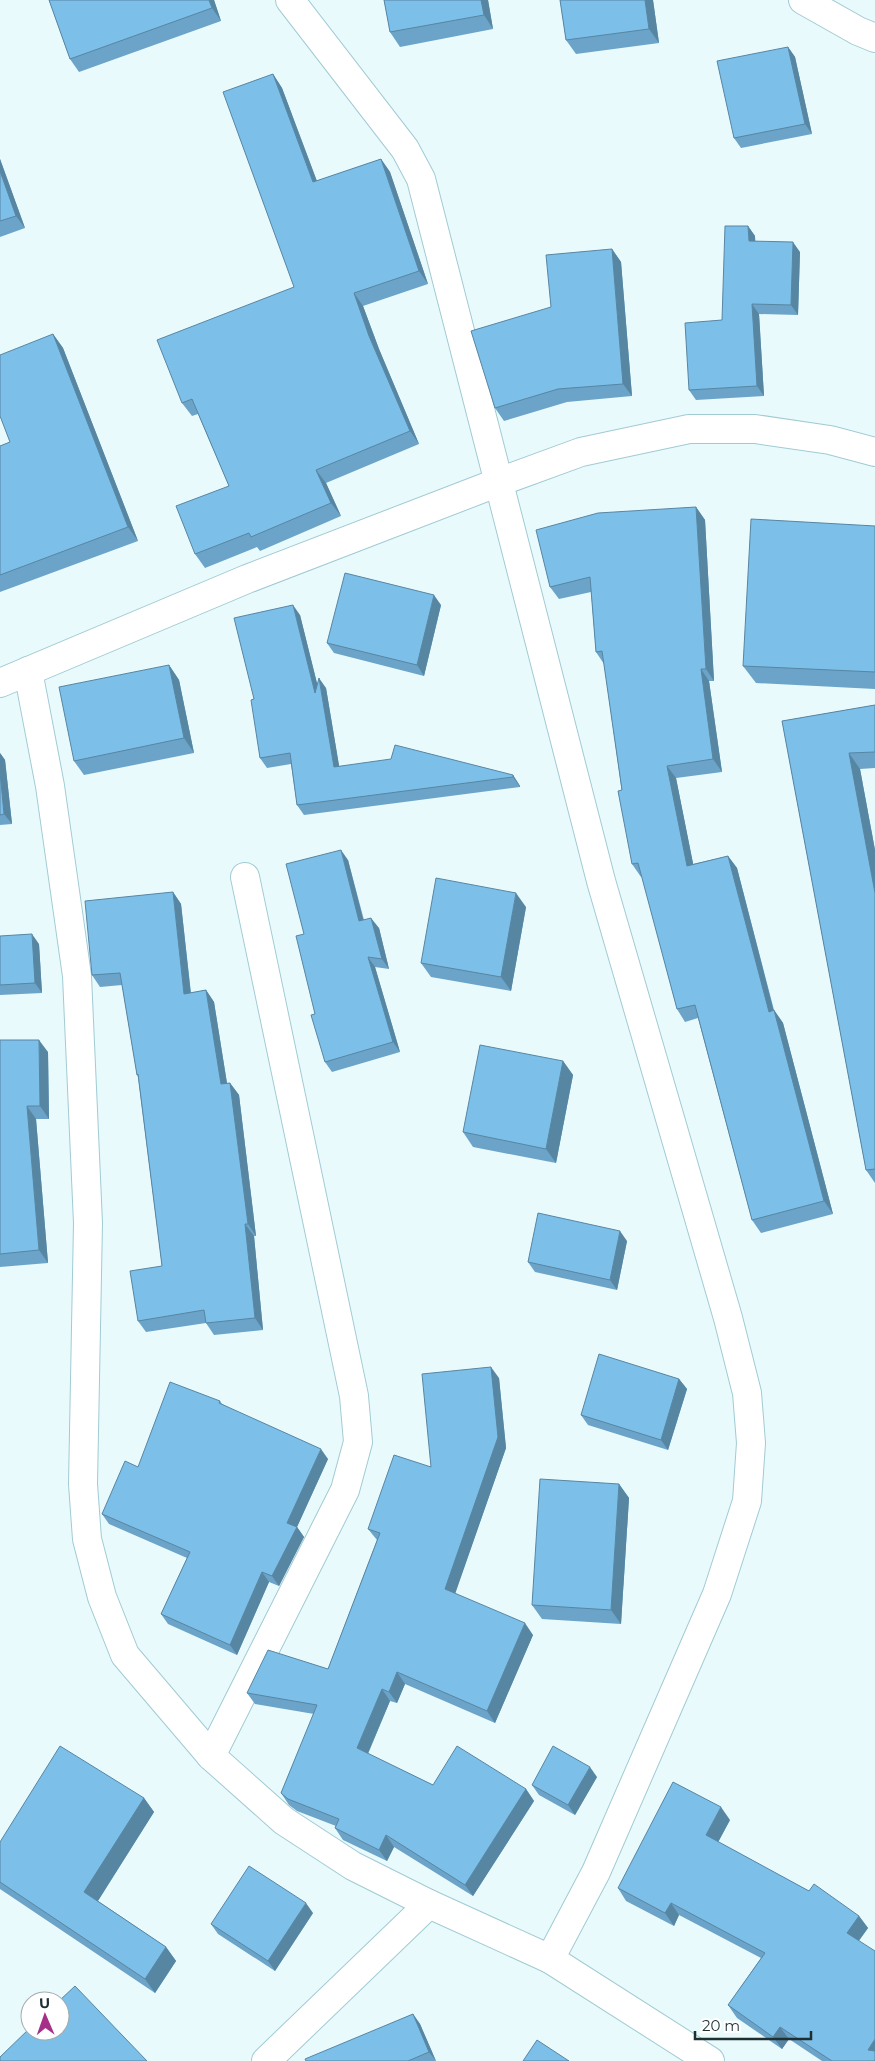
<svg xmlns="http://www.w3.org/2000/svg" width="875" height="2061" font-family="Montserrat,sans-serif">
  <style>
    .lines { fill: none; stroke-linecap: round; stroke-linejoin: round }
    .street-casing { stroke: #a1cbd3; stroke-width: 30 }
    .secondary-casing { stroke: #a1cbd3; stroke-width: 30 }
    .street { stroke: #fff; stroke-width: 28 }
    .secondary { stroke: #fff; stroke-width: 28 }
    .wall { fill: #6ba4c8 }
    .shaded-wall { fill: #5786a3 }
    .building { fill: #7cbfe9; stroke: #5786a3 }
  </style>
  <rect width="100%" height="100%" fill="#e9fafd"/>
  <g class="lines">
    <g class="street-casing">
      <g id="street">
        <path d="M290 0 405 149 421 179 601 881 728 1318 747 1393 751 1443 747 1501 717 1594 596 1872 550 1959 710 2061"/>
        <path d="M803 0 858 31 875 38"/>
        <path d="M28 671 50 786 77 976 88 1223 83 1484 87 1539 102 1597 125 1655 211 1756 284 1821 353 1866 429 1904 550 1959"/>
        <path d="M211 1756 345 1490 358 1442 354 1396 245 877"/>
        <path d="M266 2061 429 1904"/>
      </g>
    </g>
    <g class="secondary-casing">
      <path id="secondary" d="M0 683 247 579 499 482 581 452 689 429H755L830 440 875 452"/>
    </g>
    <use href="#street" class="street"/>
    <use href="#secondary" class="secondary"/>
  </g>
  <g class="wall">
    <path d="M49 0H214L221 21 79 72 70 59Z"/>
    <path d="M384 0H488L493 29 400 47 390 32Z"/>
    <path d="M560 0H653L659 43 576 54 566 40Z"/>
    <path d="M788 47 795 57 812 134 741 148 734 138Z"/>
    <path d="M273 74 282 88 317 181 381 159 390 172 428 284 363 306 379 349 419 444 326 483 341 516 260 551 257 547 205 568 195 554 229 486 198 414 192 416 182 403 294 287Z"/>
    <path d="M0 159 25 228 0 237Z"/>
    <path d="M748 226 755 236V241L800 252 798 315 759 314 764 396 696 400 689 390 722 320Z"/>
    <path d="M612 249 621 262 632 396 567 402 504 421 495 408 551 307Z"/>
    <path d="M53 334 63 348 138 541 0 592V446L10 442Z"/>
    <path d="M696 507 705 520 714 681H709L722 772 676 778 693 864 728 856 737 868 774 1010 783 1023 833 1214 761 1233 752 1220 698 1018 685 1022 677 1009 642 876 641 877 632 864 604 664 596 652 591 592 559 599 550 587Z"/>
    <path d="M875 526V689L756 683 743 666Z"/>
    <path d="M441 605 424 676 334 653 327 643Z"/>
    <path d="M300 615 317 684 326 688 339 766 513 775 520 786V787L304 815 297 805 291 764 267 768 260 758 254 699Z"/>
    <path d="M169 665 179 680 194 753 84 775 74 761Z"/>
    <path d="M875 705V768L860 769 875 850V1183L866 1170 782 721Z"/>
    <path d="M0 753 5 760 12 824 0 825Z"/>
    <path d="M348 860 364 920 379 928 389 969 375 967 400 1052 332 1072 325 1062 315 1014 304 934Z"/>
    <path d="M173 892 181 904 191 993 206 990 214 1002 227 1083H230L239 1095 256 1236H254L263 1330 214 1335 206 1323 146 1332 138 1321 162 1266 138 1077 137 1075 122 985 100 987 92 975Z"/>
    <path d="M526 907 511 991 431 977 421 963Z"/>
    <path d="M0 936 39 944 42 993 0 995Z"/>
    <path d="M0 1040 48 1052 49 1119H36L48 1263 0 1267Z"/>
    <path d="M563 1061 573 1075 556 1163 473 1147 463 1132Z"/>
    <path d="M627 1241 617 1290 535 1272 528 1262Z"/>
    <path d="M499 1378 506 1448 455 1593 533 1635 495 1723 405 1684 397 1703 390 1701 368 1754 433 1785 526 1789 534 1801 473 1896 394 1847 387 1861 343 1840 335 1828 336 1826 297 1811 289 1805 281 1793 314 1714 255 1704 247 1693 328 1669 377 1540 368 1529 431 1467Z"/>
    <path d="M679 1379 687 1389 668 1450 588 1425 581 1415Z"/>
    <path d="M220 1401 222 1404 328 1459 297 1527 304 1537 279 1586 269 1582 237 1655 168 1624 161 1614 187 1558 109 1524 102 1514 138 1467Z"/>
    <path d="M619 1484 629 1498 621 1624 542 1619 532 1605Z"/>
    <path d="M597 1777 575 1815 539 1795 532 1785Z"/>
    <path d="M144 1798 154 1812 98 1901 166 1947 176 1961 155 1993 0 1889V1842Z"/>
    <path d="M730 1820 718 1842 809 1891 859 1916 868 1928 859 1940 875 2061H822L789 2039 782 2049 737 2018 728 2005 761 1958 679 1915 674 1926 626 1901 618 1888Z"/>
    <path d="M313 1913 275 1971 218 1934 211 1924Z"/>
    <path d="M413 2014 420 2024 436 2061H306Z"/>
  </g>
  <g class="shaded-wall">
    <path d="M209 0H214L221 21 212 8Z"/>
    <path d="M481 0H488L493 29 484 15Z"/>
    <path d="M645 0H653L659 43 649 29Z"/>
    <path d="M788 47 795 57 812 134 805 124Z"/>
    <path d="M273 74 282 88 322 195 313 182Z"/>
    <path d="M0 159 25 228 16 216 0 171Z"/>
    <path d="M381 159 390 172 428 284 419 271Z"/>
    <path d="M748 226 755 236 756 251 749 241Z"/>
    <path d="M793 242 800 252 798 315 791 305Z"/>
    <path d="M612 249 621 262 632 396 623 384Z"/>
    <path d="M354 293 363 306 379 349 419 444 410 431 369 336Z"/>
    <path d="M752 304 759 314 764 396 757 386Z"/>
    <path d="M53 334 63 348 138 541 128 527Z"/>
    <path d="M316 470 326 483 341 516 331 503Z"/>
    <path d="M696 507 705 520 714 681 706 669Z"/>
    <path d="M434 595 441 605 424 676 417 665Z"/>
    <path d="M293 605 300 615 322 703 315 693Z"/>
    <path d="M169 665 179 680 194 753 184 738Z"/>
    <path d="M701 669 709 681 722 772 713 759Z"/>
    <path d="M319 678 326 688 341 777 334 767Z"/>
    <path d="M0 753 5 760 12 824 4 814 0 772Z"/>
    <path d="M849 753 860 769 875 850V893Z"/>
    <path d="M667 766 676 778 696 878 687 866Z"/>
    <path d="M513 775 520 786V787L513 777Z"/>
    <path d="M341 850 348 860 366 931 359 921Z"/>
    <path d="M728 856 737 868 777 1024 769 1012Z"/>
    <path d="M173 892 181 904 192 1005 184 994Z"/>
    <path d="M516 893 526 907 511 991 501 977Z"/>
    <path d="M371 918 379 928 389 969 382 959Z"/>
    <path d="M32 934 39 944 42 993 35 983Z"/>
    <path d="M368 957 375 967 400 1052 393 1042Z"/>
    <path d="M206 990 214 1002 229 1096 221 1084Z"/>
    <path d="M774 1010 783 1023 833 1214 824 1201Z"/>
    <path d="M39 1040 48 1052 49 1119 40 1106Z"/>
    <path d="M563 1061 573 1075 556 1163 546 1149Z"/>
    <path d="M230 1083 239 1095 256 1236 248 1224Z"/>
    <path d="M27 1106 36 1119 48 1263 39 1250Z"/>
    <path d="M245 1224 254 1236 263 1330 255 1318Z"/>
    <path d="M620 1231 627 1241 617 1290 610 1280Z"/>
    <path d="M491 1367 499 1378 506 1448 453 1600 445 1589Z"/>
    <path d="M679 1379 687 1389 668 1450 661 1440Z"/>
    <path d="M321 1449 328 1459 297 1527 304 1537 279 1586 272 1576 287 1523Z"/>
    <path d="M619 1484 629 1498 621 1624 611 1610Z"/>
    <path d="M262 1572 269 1582 237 1655 230 1645Z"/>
    <path d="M525 1623 533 1635 495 1723 487 1711Z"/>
    <path d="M397 1672 405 1684 397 1703 389 1692Z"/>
    <path d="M382 1689 390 1701 365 1760 357 1748Z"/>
    <path d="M590 1767 597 1777 575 1815 568 1805Z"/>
    <path d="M526 1789 534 1801 473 1896 465 1885Z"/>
    <path d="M144 1798 154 1812 94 1907 84 1892Z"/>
    <path d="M721 1807 730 1820 715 1848 706 1835Z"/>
    <path d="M386 1835 394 1847 387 1861 379 1850Z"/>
    <path d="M306 1903 313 1913 275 1971 268 1961Z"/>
    <path d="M671 1903 679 1915 674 1926 665 1913Z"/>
    <path d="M859 1916 868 1928 856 1945 847 1933Z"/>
    <path d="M166 1947 176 1961 155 1993 145 1979Z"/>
    <path d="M413 2014 420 2024 436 2061 429 2052Z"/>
    <path d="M780 2027 789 2039 782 2049 773 2037Z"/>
    <path d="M875 2039V2061L868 2050Z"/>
  </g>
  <g class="building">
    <path d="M49 0H209L212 8 70 59Z"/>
    <path d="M384 0H481L484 15 390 32Z"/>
    <path d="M560 0H645L649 29 566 40Z"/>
    <path d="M788 47 805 124 734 138 717 61Z"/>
    <path d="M273 74 313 182 381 159 419 271 354 293 369 336 410 431 316 470 331 503 251 537 249 533 195 554 176 506 229 486 192 399 182 403 157 340 294 287 223 92Z"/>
    <path d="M0 171 16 216 0 221Z"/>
    <path d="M725 226H748L749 241 793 242 791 305 752 304 757 386 689 390 685 323 722 320Z"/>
    <path d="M612 249 623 384 558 389 495 408 471 331 551 307 546 255Z"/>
    <path d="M53 334 128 527 0 575V446L10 442 0 416V355Z"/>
    <path d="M696 507 706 669H701L713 759 667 766 687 866 728 856 769 1012 774 1010 824 1201 752 1220 695 1005 677 1009 638 863 632 864 618 791 622 790 602 651 596 652 590 577 550 587 536 530 598 513Z"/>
    <path d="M751 519 875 526V672L743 666Z"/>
    <path d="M345 573 434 595 417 665 327 643Z"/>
    <path d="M293 605 315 693 319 678 334 767 391 759 395 745 513 775V777L297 805 290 753 260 758 251 700 254 699 234 618Z"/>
    <path d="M169 665 184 738 74 761 59 687Z"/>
    <path d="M875 705V752L849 753 875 893V1169L866 1170 782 721Z"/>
    <path d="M0 772 4 814 0 815Z"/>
    <path d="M341 850 359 921 371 918 382 959 368 957 393 1042 325 1062 311 1015 315 1014 296 936 304 934 286 864Z"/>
    <path d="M436 878 516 893 501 977 421 963Z"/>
    <path d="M173 892 184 994 206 990 221 1084 230 1083 248 1224H245L255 1318 206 1323 204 1310 138 1321 130 1271 162 1266 138 1074 137 1075 120 973 92 975 85 901Z"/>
    <path d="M32 934 35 983 0 985V936Z"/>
    <path d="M0 1040H39L40 1106H27L39 1250 0 1254Z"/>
    <path d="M480 1045 563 1061 546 1149 463 1132Z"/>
    <path d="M538 1213 620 1231 610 1280 528 1262Z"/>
    <path d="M599 1354 679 1379 661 1440 581 1415Z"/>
    <path d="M491 1367 498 1437 445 1589 525 1623 487 1711 397 1672 389 1692 382 1689 357 1748 433 1785 457 1746 526 1789 465 1885 386 1835 379 1850 335 1828 339 1819 288 1799 281 1793 317 1705 247 1693 268 1650 328 1669 380 1533 368 1529 394 1455 431 1467 422 1374Z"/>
    <path d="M170 1382 220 1401 219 1403 321 1449 287 1523 297 1527 272 1576 262 1572 230 1645 161 1614 190 1552 102 1514 125 1461 138 1467Z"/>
    <path d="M540 1479 619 1484 611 1610 532 1605Z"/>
    <path d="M60 1746 144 1798 84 1892 166 1947 145 1979 0 1882V1842Z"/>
    <path d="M553 1746 590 1767 568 1805 532 1785Z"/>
    <path d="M673 1782 721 1807 706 1835 809 1891 814 1884 859 1916 847 1933 875 1951V2039L868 2050 875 2051V2061H832L780 2027 773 2037 728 2005 765 1953 671 1903 665 1913 618 1888Z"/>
    <path d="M249 1866 306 1903 268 1961 211 1924Z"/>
    <path d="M75 1986 147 2061H0V2057L30 2028V2031H60V2001H59Z"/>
    <path d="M413 2014 429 2052 408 2061H306L305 2059Z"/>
    <path d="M537 2040 569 2061H523Z"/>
  </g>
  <g transform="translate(45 2016) rotate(358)"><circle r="24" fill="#ffffff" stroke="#a5acad"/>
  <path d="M0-4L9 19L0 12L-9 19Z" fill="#a62f87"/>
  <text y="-8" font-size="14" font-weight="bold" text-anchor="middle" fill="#1e2f32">U</text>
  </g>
  <path d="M695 2031v8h116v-8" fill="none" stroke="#1e2f32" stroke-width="2.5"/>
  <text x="702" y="2031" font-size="15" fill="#1e2f32" stroke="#ffffff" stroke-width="4" paint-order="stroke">20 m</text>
</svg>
